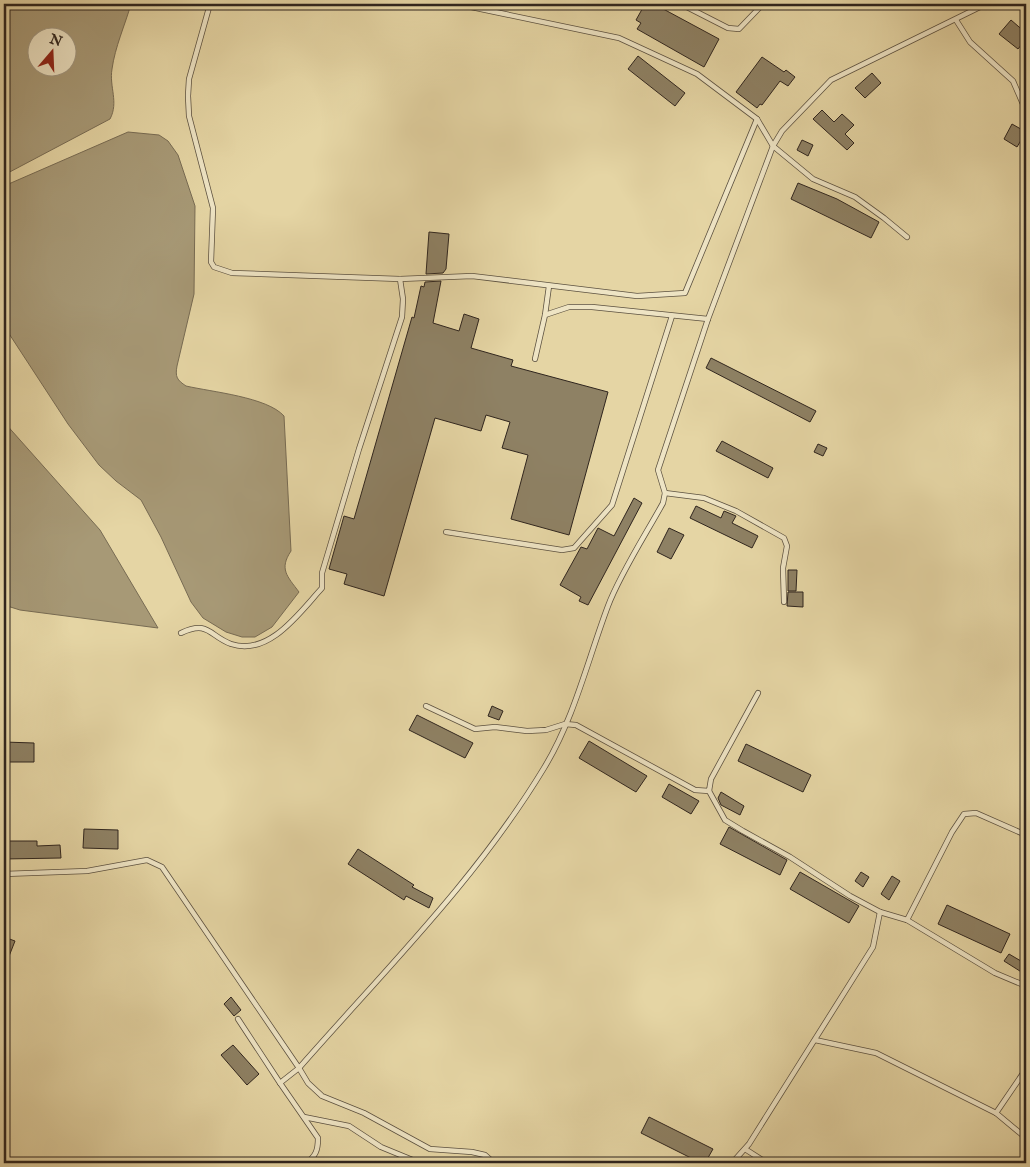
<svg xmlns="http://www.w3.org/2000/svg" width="1030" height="1167" font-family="'IM FELL English',serif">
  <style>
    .water { fill: #a79976; stroke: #776b53; fill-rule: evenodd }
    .building { fill: #8e8164; stroke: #2f251e }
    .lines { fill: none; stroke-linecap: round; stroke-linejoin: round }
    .service-casing { stroke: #5c5140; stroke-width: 6 }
    .service { stroke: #eee4c4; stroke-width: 4.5 }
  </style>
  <rect width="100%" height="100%" fill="#e5d5a4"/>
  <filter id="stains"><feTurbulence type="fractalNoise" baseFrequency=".004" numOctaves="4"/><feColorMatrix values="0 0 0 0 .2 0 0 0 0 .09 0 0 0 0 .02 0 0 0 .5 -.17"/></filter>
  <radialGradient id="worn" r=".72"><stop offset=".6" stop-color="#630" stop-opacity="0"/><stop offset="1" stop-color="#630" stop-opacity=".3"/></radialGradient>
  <g class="water">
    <path d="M4 4H131C125 25 115 47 112 69 109 87 119 102 110 119L4 175ZM38 38H68V68H38Z"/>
    <path d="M128 132 159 135 168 141 178 155 195 206 194 294 177 366C175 377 177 380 186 386 212 392 267 397 284 416L291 551C279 569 287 576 299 592L272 627 255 637H242L226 632 203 618 191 602 161 537 141 500 116 481 99 465 68 424 4 326V186Z"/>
    <path d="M4 422 100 530 158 628 20 610 4 605Z"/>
  </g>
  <g class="building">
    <path d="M645 4H654L719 39 704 67 637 29 641 23 636 20Z"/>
    <path d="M1011 20 1026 33V39L1018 49 999 34Z"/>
    <path d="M638 56 685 93 675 106 628 69Z"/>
    <path d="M762 57 784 72 786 70 795 77 788 86 780 81 762 105 760 104 757 108 736 92Z"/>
    <path d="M872 73 881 83 865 98 855 88Z"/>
    <path d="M822 110 834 122 842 114 854 125 845 134 854 143 847 150 813 119Z"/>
    <path d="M1012 124 1026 132 1017 147 1004 139Z"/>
    <path d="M802 140 813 145 808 156 797 150Z"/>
    <path d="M798 183 837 199 879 222 871 238 791 199Z"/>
    <path d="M429 232 449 234 446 269 443 273 426 274Z"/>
    <path d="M441 281 433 323 459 331 464 314 479 319 471 348 513 360 511 366 608 392 569 535 511 519 528 455 502 448 510 422 486 415 481 431 435 418 384 596 344 584 347 574 329 569 344 516 354 519 412 317 414 318 421 286 424 287 425 282Z"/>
    <path d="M711 358 816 411 810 422 706 368Z"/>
    <path d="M722 441 773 468 768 478 716 451Z"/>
    <path d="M818 444 827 448 823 456 814 452Z"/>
    <path d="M634 498 642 503 588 605 579 601 581 597 560 585 581 547 587 549 598 528 614 536Z"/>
    <path d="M696 506 721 518 724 511 736 516 732 523 758 536 752 548 690 518Z"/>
    <path d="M669 528 684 535 671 559 657 552Z"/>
    <path d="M788 570H797L796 591H788Z"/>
    <path d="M788 592H803V607L787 606Z"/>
    <path d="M492 706 503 711 499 720 488 716Z"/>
    <path d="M417 715 473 743 465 758 409 730Z"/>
    <path d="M589 741 647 776 636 792 579 758Z"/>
    <path d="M4 742 34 743V762H4Z"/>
    <path d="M746 744 811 775 803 792 738 761Z"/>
    <path d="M669 784 699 801 691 814 662 797Z"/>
    <path d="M721 792 744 806 740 815 721 805 718 798Z"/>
    <path d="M729 827 787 860 780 875 720 844Z"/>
    <path d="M84 829 118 830V849L83 848Z"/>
    <path d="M4 841H37V846L60 845 61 858 4 859Z"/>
    <path d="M358 849 414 885 412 887 433 898 429 908 406 896 404 900 348 864Z"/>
    <path d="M800 872 859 906 849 923 790 889Z"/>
    <path d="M861 872 869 877 863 887 855 881Z"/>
    <path d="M892 876 900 881 889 900 881 894Z"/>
    <path d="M947 905 1010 934 1001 953 938 924Z"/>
    <path d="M4 937 15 941 4 969Z"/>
    <path d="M1009 954 1026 964 1023 973 1004 961Z"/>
    <path d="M231 997 241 1010 234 1016 224 1004Z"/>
    <path d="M233 1045 259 1074 247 1085 221 1055Z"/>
    <path d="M649 1117 713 1149 705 1163H701L641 1133Z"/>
  </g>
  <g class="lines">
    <g class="service-casing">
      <g id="service">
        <path d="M210 4 189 79 188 96 189 116 213 208 211 262 214 267 232 273 400 279 472 276 637 296 685 293 757 119"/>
        <path d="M457 4 619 38 697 74 757 119 773 146 813 179 855 197 884 218 907 237"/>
        <path d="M681 4 728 28 739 29 763 4"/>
        <path d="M956 20 970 42 1013 81 1026 111"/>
        <path d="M545 315 549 286"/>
        <path d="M535 359 545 315 569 307H592L708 319"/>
        <path d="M665 493 704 498 736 511 784 538 787 546 783 568 784 602"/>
        <path d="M446 532 562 550 574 548 612 505 672 316"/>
        <path d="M181 633C209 620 209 636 231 644 269 657 300 612 322 588V573L359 449 402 317 403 299 400 279"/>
        <path d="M426 706 475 729 495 727 527 731 546 730 565 724 576 725 695 790 709 791 711 779 758 693"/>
        <path d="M709 791 725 820 743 831 790 857 850 896 880 912 907 920 995 973 1026 986"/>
        <path d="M4 874 87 871 147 860 162 867 299 1068C384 971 477 879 544 768 574 719 588 659 608 606 620 574 646 534 663 503L665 493 658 470 708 319 773 146 782 131 831 80 986 4"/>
        <path d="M907 920 952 832 964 814 976 813 1026 835"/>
        <path d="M238 1019 280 1083"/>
        <path d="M815 1040 876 1053 996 1113 1026 1138"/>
        <path d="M996 1113 1026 1069"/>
        <path d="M304 1117 349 1126 381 1147 420 1163"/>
        <path d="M745 1149 767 1163"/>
        <path d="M306 1163C316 1156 318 1150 318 1138L280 1083 299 1068 308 1083 322 1096 364 1113 430 1149 472 1152 485 1155 494 1163"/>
        <path d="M732 1163 749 1144 873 947 880 912"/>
      </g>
    </g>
    <use href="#service" class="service"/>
  </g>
  <rect width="1030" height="1167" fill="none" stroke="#e5d5a4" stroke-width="20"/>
  <rect x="5" y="5" width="1020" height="1157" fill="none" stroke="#2f251e" stroke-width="2.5"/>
  <rect x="10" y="10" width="1010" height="1147" fill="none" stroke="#2f251e"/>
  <g transform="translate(52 52) rotate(19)"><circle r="24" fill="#eee4c4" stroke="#a29882"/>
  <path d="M0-4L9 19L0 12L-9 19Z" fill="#8f2418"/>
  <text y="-8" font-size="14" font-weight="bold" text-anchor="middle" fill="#2f251e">N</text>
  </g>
  <rect width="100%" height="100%" filter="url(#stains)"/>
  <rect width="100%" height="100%" fill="url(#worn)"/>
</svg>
